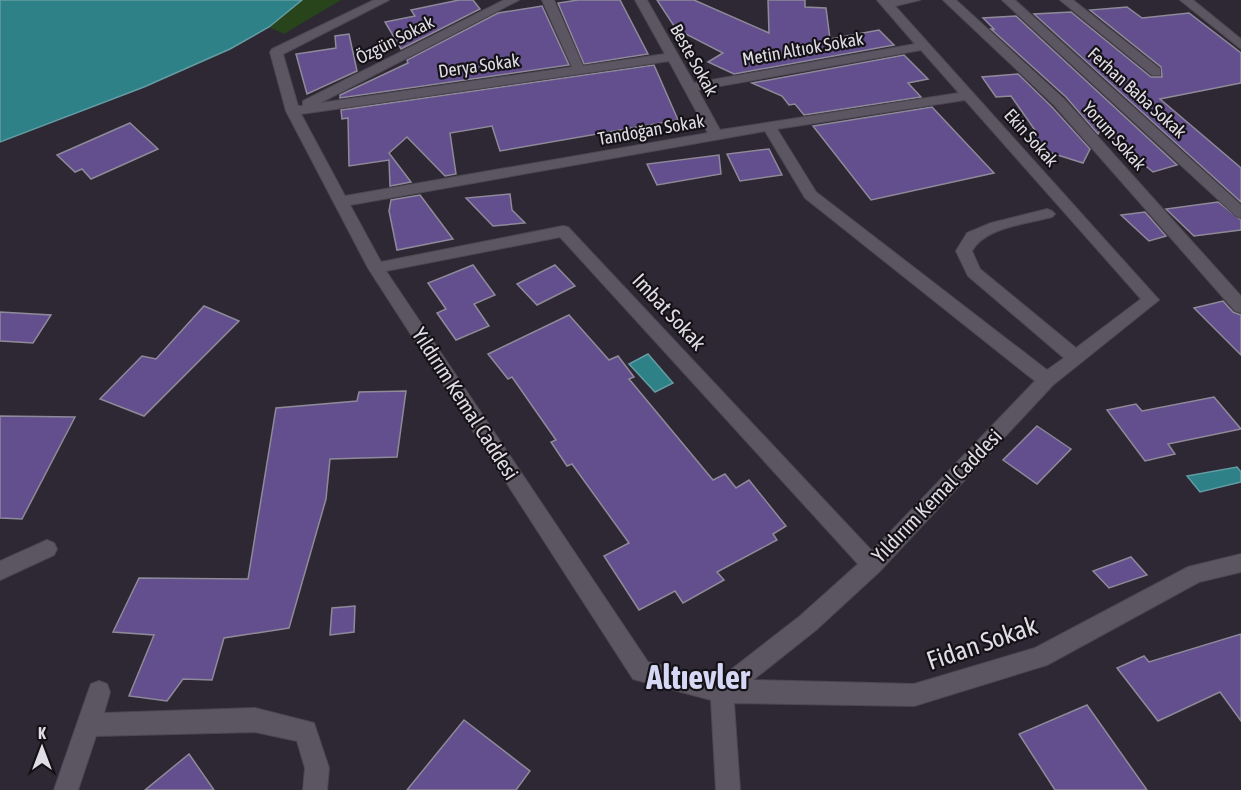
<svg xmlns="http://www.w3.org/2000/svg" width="1241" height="790" font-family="'Asap Condensed',sans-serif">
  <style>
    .green { fill: #27441a }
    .water { fill: #2d8187; stroke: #639da3; stroke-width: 1.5 }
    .building { fill: #634f8d; stroke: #8e8a99; stroke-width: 1.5 }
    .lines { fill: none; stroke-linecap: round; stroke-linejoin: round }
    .minor-casing { stroke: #4b4650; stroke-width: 2 }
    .minor { fill: #5c5663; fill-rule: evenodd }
    .labels { text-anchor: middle; stroke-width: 4.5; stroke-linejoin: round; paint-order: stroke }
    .far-street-label { font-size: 18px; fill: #e0dde5; stroke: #151217 }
    .street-label { font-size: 21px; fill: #e0dde5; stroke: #151217 }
    .near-street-label { font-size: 26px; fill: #e0dde5; stroke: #151217 }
    .near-district-label { font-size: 33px; font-weight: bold; fill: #d5d7f4; stroke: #151217 }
  </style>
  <rect width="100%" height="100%" fill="#2e2834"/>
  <path class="green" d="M302 0H341L284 34 269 27Z"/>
  <g class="water">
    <path d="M0 0H302L269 27 230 49 144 87 0 142Z"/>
    <path d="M648 354 673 383 655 392 629 364Z"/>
    <path d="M1237 467 1241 472V482L1200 492 1187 476Z"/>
  </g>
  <g class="building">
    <path d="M459 0H473L480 9 401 49 385 22 415 16 411 10Z"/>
    <path d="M578 0H620L648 54 584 64 558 3Z"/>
    <path d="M657 0H694L769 33 768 0H805V7L826 8 830 39 879 30 894 45 734 74 708 62 723 53 676 29Z"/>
    <path d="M542 6 569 65 340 98V95L408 63 407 60 498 13Z"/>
    <path d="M1127 7 1142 18 1189 13 1241 53V83L1160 99 1241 168V202L1034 14 1071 12 1151 77H1162L1161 67 1090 10Z"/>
    <path d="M1016 16 1177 165 1153 172 1101 129 1098 134 1066 97 991 29H994L983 18Z"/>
    <path d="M349 34 357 71 307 94 296 54 336 48 335 36Z"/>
    <path d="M904 55 928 79 908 83 921 97 804 115 795 104 789 105 782 96 752 83Z"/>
    <path d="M654 65 678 120 500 151 492 126 450 133 456 174 445 176 407 137 389 153 411 182 390 186 389 160 349 166 348 118 342 119 341 110Z"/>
    <path d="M1018 74 1052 107 1090 149 1083 163 1029 146 1037 133 1011 96 996 97 982 77Z"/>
    <path d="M932 107 994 173 871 200 813 126Z"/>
    <path d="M130 123 158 149 91 179 82 169 75 172 57 155Z"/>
    <path d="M769 149 782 175 740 181 727 154Z"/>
    <path d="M719 155 721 174 657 185 647 164Z"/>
    <path d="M510 194 512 210 525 223 493 226 466 198Z"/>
    <path d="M420 195 453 239 397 250 389 211 391 200Z"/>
    <path d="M1218 202 1241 220V230L1194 236 1166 209Z"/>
    <path d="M1145 212 1166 236 1149 241 1121 215Z"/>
    <path d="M473 265 495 295 474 304 489 326 456 340 437 313 446 309 428 283Z"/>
    <path d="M555 265 575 286 537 305 517 284Z"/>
    <path d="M1223 301 1233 312 1241 315V355L1194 308Z"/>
    <path d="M204 306 239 321 144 416 100 399 142 356 156 359Z"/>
    <path d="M0 312 51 315 33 343 0 341Z"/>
    <path d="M569 315 609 360 618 356 634 377 629 379 713 480 725 474 736 488 749 480 786 526 773 534 777 540 717 572 724 580 683 603 675 591 639 610 604 556 629 543 572 464 567 466 551 442 556 440 512 377 508 379 488 354Z"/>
    <path d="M406 391 397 457 330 459 326 499 289 628 224 638 212 680 183 679 167 701 129 696 154 635 113 632 139 578 248 579 276 408 357 401 359 392Z"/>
    <path d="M1214 397 1241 429 1168 444 1175 454 1145 461 1107 410 1136 404 1142 411Z"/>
    <path d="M0 416 75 417 22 519 0 518Z"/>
    <path d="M1037 426 1071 449 1037 484 1003 460Z"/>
    <path d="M1131 557 1147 575 1109 588 1093 571Z"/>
    <path d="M355 606 354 632 330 635 332 608Z"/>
    <path d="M1241 634V721L1220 692 1158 721 1117 668 1144 656 1149 662Z"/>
    <path d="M1087 705 1147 790H1055L1019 734Z"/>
    <path d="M464 720 530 771 516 790H407Z"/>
    <path d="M189 754 214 790H145Z"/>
  </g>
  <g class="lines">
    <g class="minor-casing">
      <g id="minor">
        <path d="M374 0H389L283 54 298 106H303V101L504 0H519L320 103 572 67 542 0H554L583 66 665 54 635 0H647L694 83 915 44 877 0H920L895 6 1159 300 1053 385 879 572 816 630 753 680 914 684 1035 648 1188 567 1241 554V572L1199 582 1047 665 914 706 734 703 740 790H716L711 700 633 679 368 268 286 111 270 52 272 49ZM921 50 959 93 720 130 698 90ZM669 61 708 133 345 196 301 114ZM965 100 1141 299 1076 348 980 269 972 251C985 227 1027 224 1052 217L1055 214 1052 211 1047 209 991 223 967 233 956 251 968 276 1064 358 1047 370 816 192 777 129ZM765 131 805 198 1035 381 872 551 568 227 563 226 381 262 350 205ZM560 237 858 564 800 616 719 679 648 662 386 271Z"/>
        <path d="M943 0H956L1064 99 1241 296V313L1235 311 1054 105Z"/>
        <path d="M1002 0H1015L1241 205V218L1236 216Z"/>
        <path d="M1060 0H1073L1160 69V75H1152Z"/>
        <path d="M1180 0H1193L1241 39V49Z"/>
        <path d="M47 540 54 543 57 549 54 555 0 580V561Z"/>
        <path d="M99 681 107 684 110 692 104 713 255 708 314 723 329 768 327 790H303L305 768 297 741 255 732 96 736 78 790H54L88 692 91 684Z"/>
      </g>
    </g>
    <use href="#minor" class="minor"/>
  </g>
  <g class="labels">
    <g class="far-street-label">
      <text transform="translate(395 40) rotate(-27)" y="6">Özgün Sokak</text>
      <text transform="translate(803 49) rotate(-10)" y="6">Metin Altıok Sokak</text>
      <text transform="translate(694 60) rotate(61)" y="6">Beste Sokak</text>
      <text transform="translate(479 66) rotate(-8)" y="6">Derya Sokak</text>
      <text transform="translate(1137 93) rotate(42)" y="6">Ferhan Baba Sokak</text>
      <text transform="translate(651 130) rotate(-10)" y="6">Tandoğan Sokak</text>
      <text transform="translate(1114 136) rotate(48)" y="6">Yorum Sokak</text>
      <text transform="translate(1031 138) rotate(48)" y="6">Ekin Sokak</text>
    </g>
    <g class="street-label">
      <text transform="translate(669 312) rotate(47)" y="7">Imbat Sokak</text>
      <text transform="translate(465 404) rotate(57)" y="7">Yıldırım Kemal Caddesi</text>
      <text transform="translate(937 496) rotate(-46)" y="7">Yıldırım Kemal Caddesi</text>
    </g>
    <g class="near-street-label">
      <text transform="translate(982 643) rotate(-19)" y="9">Fidan Sokak</text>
    </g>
    <g class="near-district-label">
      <text x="698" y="689">Altıevler</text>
    </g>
  </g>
  <g transform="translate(42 748)" stroke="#151217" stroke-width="4.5" paint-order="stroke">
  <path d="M0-4.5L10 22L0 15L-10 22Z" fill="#e0dde5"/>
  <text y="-9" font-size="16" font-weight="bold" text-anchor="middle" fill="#e0dde5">K</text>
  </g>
</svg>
